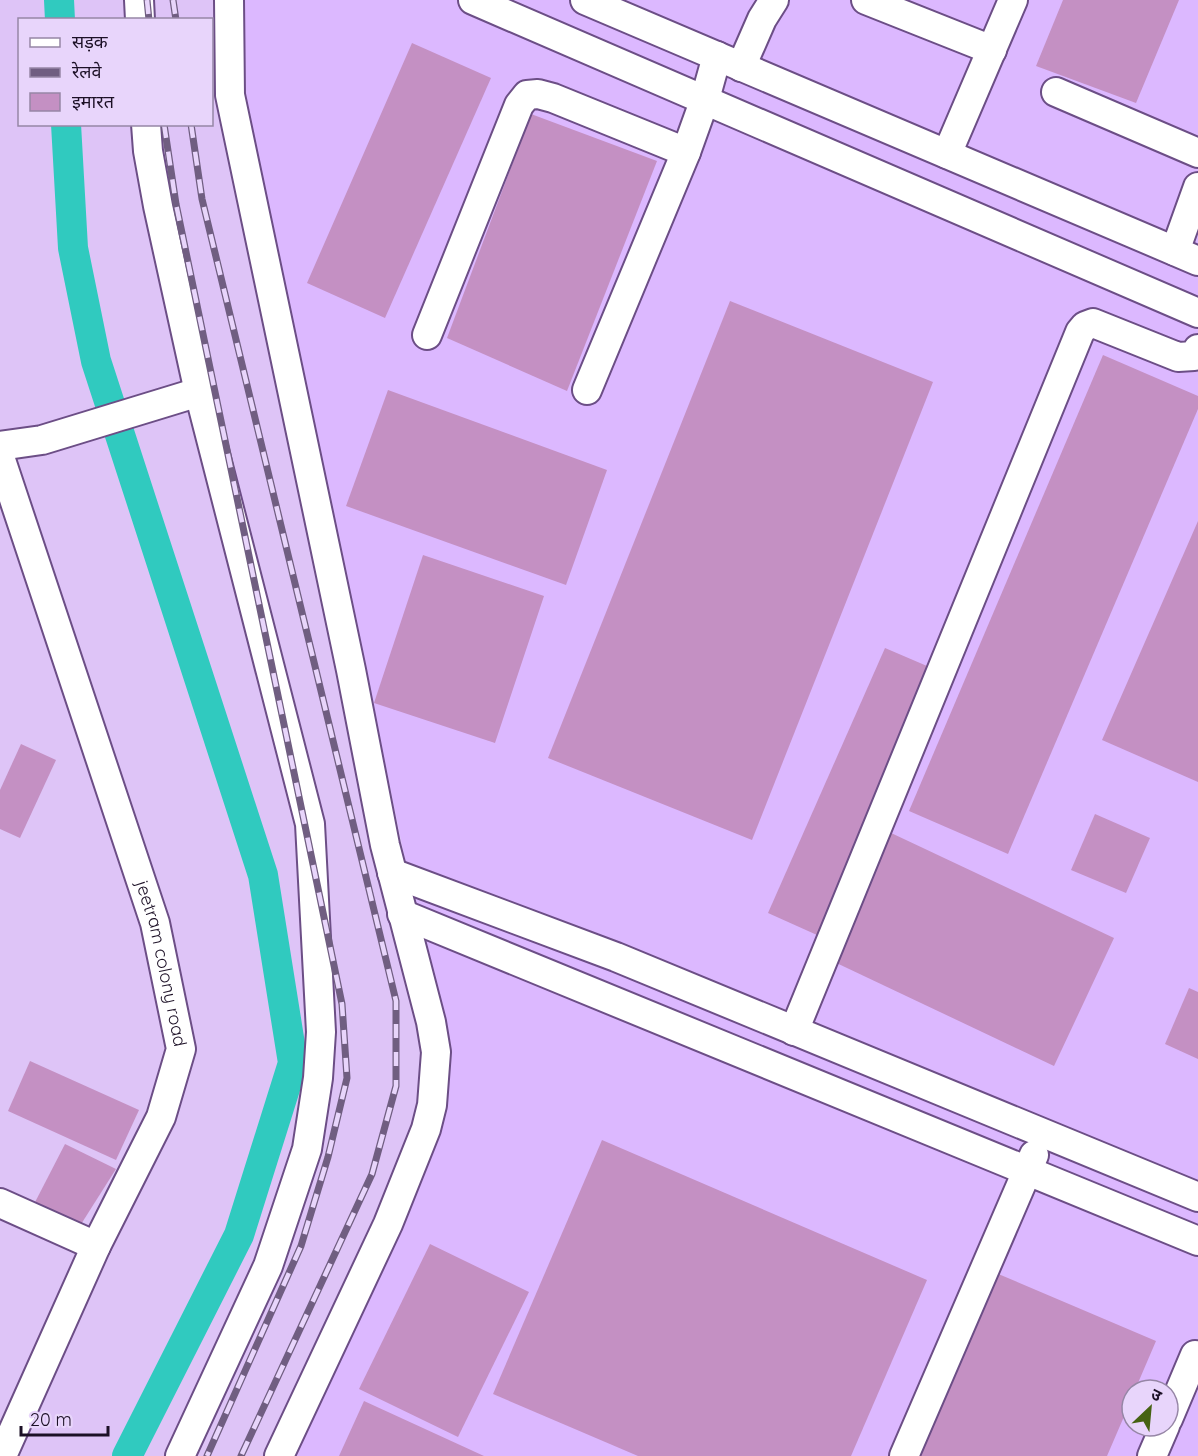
<svg xmlns="http://www.w3.org/2000/svg" width="1198" height="1456" font-family="Quicksand,'Noto Sans Devanagari',sans-serif">
  <style>
    .built { fill: #dcb8ff; fill-rule: evenodd }
    .lines { fill: none; stroke-linecap: round; stroke-linejoin: round }
    .canal { stroke: #30cabf; stroke-width: 30 }
    .building { fill: #c490c3 }
    .minor-casing { stroke: #6c4e86; stroke-width: 32 }
    .minor { stroke: #fff; stroke-width: 28 }
    .rail-casing { stroke: #705e81; stroke-width: 7 }
    .rail { stroke: #e8d5fb; stroke-width: 4.5; stroke-dasharray: 14; stroke-linecap: butt }
    .labels { text-anchor: middle; stroke-width: 6; stroke-linejoin: round; paint-order: stroke }
    .street-label { font-size: 18px; fill: #1c1026; stroke: #e8d5fb }
  </style>
  <rect width="100%" height="100%" fill="#dec4f7"/>
  <path class="built" d="M244 0H1198V1456H295L429 1158 450 1074 243 83ZM1132 1390H1168V1426H1132Z"/>
  <g class="lines">
    <g class="canal">
      <path d="M59 0 60 20"/>
      <path d="M66 124 73 248 96 361 263 875 293 1063 239 1235 127 1456"/>
    </g>
  </g>
  <g class="building">
    <path d="M1063 0H1179L1136 103 1036 66Z"/>
    <path d="M412 43 491 78 385 318 307 283Z"/>
    <path d="M531 114 657 161 567 391 447 338Z"/>
    <path d="M730 301 933 382 752 840 548 758Z"/>
    <path d="M1103 355 1198 396V409L1008 854 909 811Z"/>
    <path d="M388 390 607 470 566 585 346 506Z"/>
    <path d="M1198 521V782L1102 740Z"/>
    <path d="M423 555 544 596 495 743 374 703Z"/>
    <path d="M885 648 934 669 817 935 768 913Z"/>
    <path d="M21 744 56 760 20 838 0 829V790Z"/>
    <path d="M1095 814 1150 838 1126 893 1071 870Z"/>
    <path d="M889 832 1114 938 1054 1066 828 959Z"/>
    <path d="M1189 988 1198 992V1059L1165 1044Z"/>
    <path d="M30 1061 139 1110 116 1160 8 1111Z"/>
    <path d="M602 1140 927 1280 851 1456H638L493 1394Z"/>
    <path d="M65 1144 116 1169 78 1229 32 1208Z"/>
    <path d="M430 1244 529 1292 458 1437 359 1389Z"/>
    <path d="M996 1273 1156 1341 1135 1390H1132V1398L1107 1456H918Z"/>
    <path d="M364 1401 484 1456H339Z"/>
  </g>
  <g class="lines">
    <g class="minor-casing">
      <g id="minor">
        <path d="M139 0 140 20"/>
        <path d="M229 0 230 95 351 670 385 845 431 1022 436 1052 432 1105 426 1129 388 1224 279 1456"/>
        <path d="M473 0 1198 313"/>
        <path d="M585 0 1198 261"/>
        <path d="M866 0 992 50"/>
        <path d="M741 67 762 19 774 0"/>
        <path d="M1056 92 1198 153"/>
        <path d="M146 124 148 151 158 206 199 392 310 824 321 1032 318 1078 307 1149 268 1266 180 1456"/>
        <path d="M947 154 1013 0"/>
        <path d="M1175 251 1198 187"/>
        <path d="M427 335 519 105 527 95 538 94 553 98 686 152"/>
        <path d="M587 390 686 152 705 99 717 56"/>
        <path d="M0 446 42 440 199 392"/>
        <path id="s1" d="M0 457 155 923 181 1049 161 1117 96 1246 2 1456"/>
        <path d="M392 873 616 957 1198 1197"/>
        <path d="M402 914 1198 1241"/>
        <path d="M794 1031 1080 332 1085 326 1093 323 1178 357 1194 356 1198 349"/>
        <path d="M0 1203 96 1246"/>
        <path d="M1168 1419 1195 1355"/>
        <path d="M904 1456 1034 1155"/>
        <path d="M1152 1456 1165 1426"/>
      </g>
    </g>
    <use href="#minor" class="minor"/>
    <g class="rail-casing">
      <g id="rail">
        <path d="M147 0 149 20"/>
        <path d="M173 0 176 20"/>
        <path d="M164 124 176 204 342 1004 347 1078 328 1157 301 1246 207 1456"/>
        <path d="M191 124 202 199 396 1001V1086L372 1174 241 1456"/>
      </g>
    </g>
    <use href="#rail" class="rail"/>
  </g>
  <g class="labels">
    <g class="street-label">
      <text dy="6" stroke="none"><textPath href="#s1" startOffset="532">jeetram colony road</textPath></text>
    </g>
  </g>
  <rect x="18" y="18" width="195" height="108" fill="#e8d5fb" stroke="#9686a6" stroke-width="1.5"/>
  <rect x="30" y="38" width="30" height="9" fill="#ffffff" stroke="#9686a6" stroke-width="1.5"/>
  <text x="72" y="48" font-size="18" fill="#1c1026">सड़क</text>
  <rect x="30" y="68" width="30" height="9" fill="#705e81" stroke="#9686a6" stroke-width="1.5"/>
  <text x="72" y="78" font-size="18" fill="#1c1026">रेलवे</text>
  <rect x="30" y="93" width="30" height="18" fill="#c490c3" stroke="#9686a6" stroke-width="1.5"/>
  <text x="72" y="108" font-size="18" fill="#1c1026">इमारत</text>
  <g transform="translate(1150 1408) rotate(26)"><circle r="28" fill="#e8d5fb" stroke="#9686a6" stroke-width="1.5"/>
  <path d="M0-4.5L10 22L0 15L-10 22Z" fill="#466213"/>
  <text y="-9" font-size="16" font-weight="bold" text-anchor="middle" fill="#1c1026">उ</text>
  </g>
  <path d="M21 1426v9h87v-9" fill="none" stroke="#1c1026" stroke-width="3"/>
  <text x="30" y="1426" font-size="18" fill="#1c1026" stroke="#e8d5fb" stroke-width="4.5" paint-order="stroke">20 m</text>
</svg>
